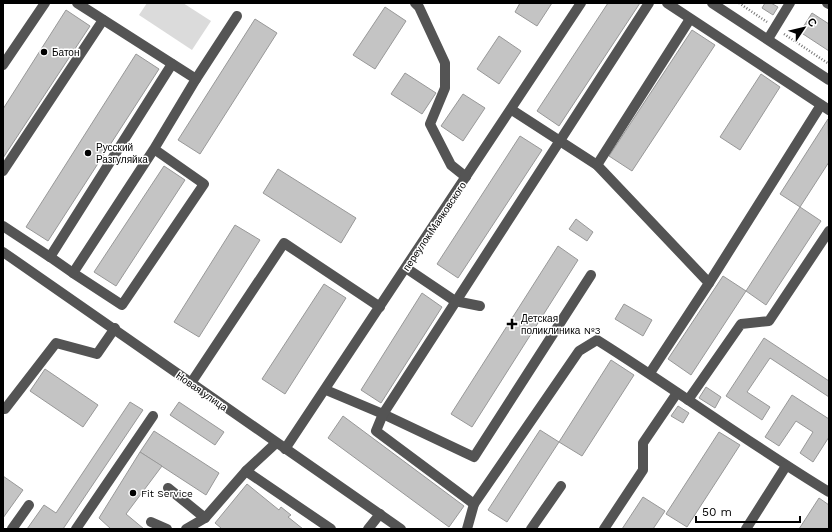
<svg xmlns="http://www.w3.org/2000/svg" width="832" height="532" font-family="'Work Sans',sans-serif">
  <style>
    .green { fill: #dbdbdb }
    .building { fill: #c4c4c4; stroke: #989898 }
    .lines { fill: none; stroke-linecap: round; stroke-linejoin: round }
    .path { stroke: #767676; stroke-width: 2.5; stroke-dasharray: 1 2; stroke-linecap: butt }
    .minor { stroke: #545454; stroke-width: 10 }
    .poi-dot { fill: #000; stroke: #fff; stroke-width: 1.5 }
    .labels { text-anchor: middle; stroke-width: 3; stroke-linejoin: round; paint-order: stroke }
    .poi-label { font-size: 10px; fill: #000; stroke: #fff; text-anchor: start }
    .street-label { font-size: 10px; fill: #000; stroke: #fff }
  </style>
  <rect width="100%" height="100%" fill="#fff"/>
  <path class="green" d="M147 3H183L211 21 192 50 139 15Z"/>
  <g class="building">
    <path d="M520 3H552L537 26 515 12Z"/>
    <path d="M608 3H640L559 126 537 111Z"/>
    <path d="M765 3H771L778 7 773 15 762 8Z"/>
    <path d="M385 7 406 21 375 69 353 55Z"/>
    <path d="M66 10 90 26 3 158V109Z"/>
    <path d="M812 13 829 24V51L800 32Z"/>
    <path d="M255 19 277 33 200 154 178 140Z"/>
    <path d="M692 30 715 45 632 171 609 156Z"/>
    <path d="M499 36 521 51 499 84 477 69Z"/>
    <path d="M136 54 159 69 48 241 26 227Z"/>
    <path d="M405 73 436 93 422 114 391 94Z"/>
    <path d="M761 74 780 87 740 150 720 137Z"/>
    <path d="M463 94 485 108 463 141 441 126Z"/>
    <path d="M828 119 829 162 800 207 780 194Z"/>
    <path d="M520 136 542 150 458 278 437 264Z"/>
    <path d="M164 166 185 180 116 286 94 272Z"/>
    <path d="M278 169 356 218 341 243 263 193Z"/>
    <path d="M800 207 821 221 766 305 746 291Z"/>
    <path d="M576 219 593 232 587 241 569 229Z"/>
    <path d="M235 225 260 240 199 337 174 322Z"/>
    <path d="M558 246 578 260 472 427 451 414Z"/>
    <path d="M723 276 746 291 691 375 668 359Z"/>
    <path d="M324 284 346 298 285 394 262 379Z"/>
    <path d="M422 293 442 307 381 403 361 390Z"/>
    <path d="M624 304 652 320 643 336 615 319Z"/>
    <path d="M764 338 829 381V397L770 358 747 392 770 407 762 420 726 396Z"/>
    <path d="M611 360 634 375 582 456 559 442Z"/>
    <path d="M45 369 98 405 83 427 30 391Z"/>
    <path d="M706 387 721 397 715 408 699 398Z"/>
    <path d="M792 395 829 419V437L813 462 800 453 813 432 796 421 779 446 765 437Z"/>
    <path d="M130 402 143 410 63 529H27L44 505 56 513Z"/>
    <path d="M179 402 224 432 215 445 170 415Z"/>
    <path d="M678 406 689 413 683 423 671 416Z"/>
    <path d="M343 416 464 506 449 527 328 438Z"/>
    <path d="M540 430 559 442 507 522 488 510Z"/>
    <path d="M154 431 219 473 206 495 140 452Z"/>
    <path d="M719 432 740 445 687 527 666 514Z"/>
    <path d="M140 452 162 466 126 514 144 529H111L99 518Z"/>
    <path d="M3 476 23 490 3 518Z"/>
    <path d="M247 484 279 510 281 507 291 515 288 517 303 529H219L221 528 215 523Z"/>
    <path d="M643 497 665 511 653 529H622Z"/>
    <path d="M819 498 829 505V529H799Z"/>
  </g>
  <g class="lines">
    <g class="path">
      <path d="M739 3 767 22"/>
      <path d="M784 34 829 64"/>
    </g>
    <g class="minor">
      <path d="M77 3 196 79 154 149 204 184 122 305 73 273 154 149"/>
      <path d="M415 3 419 7 445 63V88L430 124 451 165 466 177"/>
      <path d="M667 3 829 110"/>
      <path d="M712 3 829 80"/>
      <path d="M827 3 829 4"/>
      <path d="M768 39 790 3"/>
      <path d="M3 65 45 3"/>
      <path d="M196 79 237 16"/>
      <path d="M512 110 597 165 709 283 650 373"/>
      <path d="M597 165 690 19"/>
      <path d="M3 171 103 20"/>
      <path d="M3 226 50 257"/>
      <path d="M3 252 401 529"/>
      <path d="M406 268 455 301 480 306"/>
      <path d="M73 273 50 257 172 64"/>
      <path d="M709 283 821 105"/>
      <path d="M191 383 284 243 380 307"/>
      <path d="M326 390 383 414 474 457 591 275"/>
      <path d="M688 400 741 324 769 321 829 231"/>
      <path d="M3 409H5L56 343 97 354 115 328"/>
      <path d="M285 449 581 3"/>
      <path d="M246 471 331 529"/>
      <path d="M168 488 205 518"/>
      <path d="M474 504 579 351 597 340C675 389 750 444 829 492"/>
      <path d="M151 522 167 529"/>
      <path d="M12 529 29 505"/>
      <path d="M76 529 153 416"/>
      <path d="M186 529 205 518 246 471 276 443"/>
      <path d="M368 529 380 514"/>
      <path d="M467 529 474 504 376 431 383 414 649 3"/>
      <path d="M531 529 561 486"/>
      <path d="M604 529 643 470V443L677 393"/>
      <path d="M746 529 786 466"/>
    </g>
  </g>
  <g class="poi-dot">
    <circle cx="44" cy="52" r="4"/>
    <circle cx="88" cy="153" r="4"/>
    <path d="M510 318h4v4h4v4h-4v4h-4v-4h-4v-4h4z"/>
    <circle cx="133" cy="493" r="4"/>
  </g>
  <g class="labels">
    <g class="poi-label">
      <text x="52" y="56">Батон</text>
      <text x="96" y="151">Русский<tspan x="96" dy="12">Разгуляйка</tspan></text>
      <text x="521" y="322">Детская<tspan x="521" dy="12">поликлиника №3</tspan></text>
      <text x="141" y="497">Fit Service</text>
    </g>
    <g class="street-label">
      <text transform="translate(434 226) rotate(-56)" y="4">переулок Маяковского</text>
      <text transform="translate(202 391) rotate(35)" y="4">Новая улица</text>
    </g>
  </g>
  <rect width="832" height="532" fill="none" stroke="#000000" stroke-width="8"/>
  <g transform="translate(804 28) rotate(55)" stroke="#ffffff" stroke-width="3" paint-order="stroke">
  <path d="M0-3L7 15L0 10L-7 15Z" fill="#000000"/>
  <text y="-6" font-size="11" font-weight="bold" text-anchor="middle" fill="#000000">С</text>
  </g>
  <path d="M696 516v6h104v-6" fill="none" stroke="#000000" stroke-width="2"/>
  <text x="702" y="516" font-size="12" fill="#000000" stroke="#ffffff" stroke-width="3" paint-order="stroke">50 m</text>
</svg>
